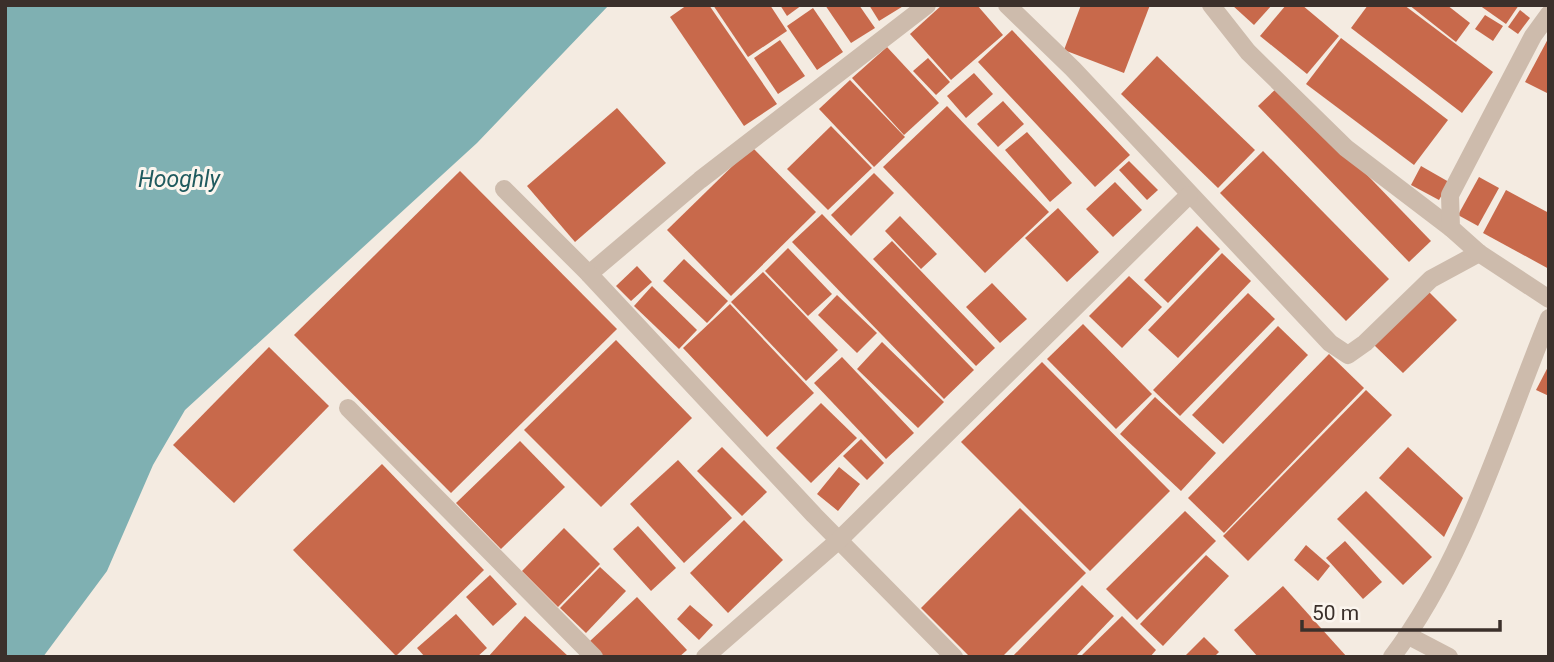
<svg xmlns="http://www.w3.org/2000/svg" width="1554" height="662" font-family="Roboto,sans-serif">
  <style>
    .water { fill: #7fb0b2 }
    .building { fill: #c8694b }
    .lines { fill: none; stroke-linecap: round; stroke-linejoin: round }
    .minor { stroke: #cdbbac; stroke-width: 18 }
    .labels { text-anchor: middle; stroke-width: 6; stroke-linejoin: round; paint-order: stroke }
    .water-label { font-size: 23px; font-style: italic; fill: #1f5a5e; stroke: #fbf5ee }
  </style>
  <rect width="100%" height="100%" fill="#f4ebe1"/>
  <path class="water" d="M5 5H609L477 143 185 410 153 465 107 571 43 657H5Z"/>
  <g class="building">
    <path d="M687 5H709L777 104 744 126 670 17Z"/>
    <path d="M713 5H770L787 31 748 57Z"/>
    <path d="M780 5H802L787 16Z"/>
    <path d="M825 5H859L875 28 851 43Z"/>
    <path d="M869 5H905L879 21Z"/>
    <path d="M942 5H977L1003 35 951 80 910 34Z"/>
    <path d="M1081 5H1150L1124 73 1064 50Z"/>
    <path d="M1232 5H1272L1254 25Z"/>
    <path d="M1286 5H1302L1339 36 1307 74 1260 36Z"/>
    <path d="M1368 5H1404L1493 72 1462 113 1351 28Z"/>
    <path d="M1409 5H1447L1470 23 1456 42Z"/>
    <path d="M1479 5H1519L1506 24Z"/>
    <path d="M813 8 843 52 817 70 787 26Z"/>
    <path d="M1520 10 1530 18 1518 34 1508 27Z"/>
    <path d="M1485 15 1503 26 1493 41 1475 29Z"/>
    <path d="M1012 30 1130 155 1095 187 978 62Z"/>
    <path d="M1549 37V94L1525 82Z"/>
    <path d="M1341 38 1448 120 1414 165 1306 84Z"/>
    <path d="M780 40 805 76 778 94 754 58Z"/>
    <path d="M887 47 939 103 904 135 852 78Z"/>
    <path d="M1157 56 1255 150 1218 188 1121 94Z"/>
    <path d="M928 58 950 82 936 95 913 71Z"/>
    <path d="M974 73 993 94 966 118 947 96Z"/>
    <path d="M850 80 905 137 874 167 819 109Z"/>
    <path d="M1280 85 1431 241 1409 262 1258 106Z"/>
    <path d="M1003 101 1024 124 998 147 977 124Z"/>
    <path d="M947 106 1049 212 985 273 883 167Z"/>
    <path d="M617 108 666 163 575 242 527 186Z"/>
    <path d="M831 126 872 168 828 210 787 169Z"/>
    <path d="M1027 132 1072 183 1050 202 1005 150Z"/>
    <path d="M752 147 816 212 731 296 667 230Z"/>
    <path d="M1263 151 1389 279 1346 321 1220 193Z"/>
    <path d="M1129 161 1158 190 1147 200 1119 170Z"/>
    <path d="M1421 166 1449 182 1439 200 1411 185Z"/>
    <path d="M460 171 617 329 451 493 294 335Z"/>
    <path d="M874 173 894 193 851 236 831 215Z"/>
    <path d="M1479 177 1499 188 1478 226 1458 215Z"/>
    <path d="M1115 182 1142 210 1113 237 1086 209Z"/>
    <path d="M1506 190 1549 213V269L1483 233Z"/>
    <path d="M1058 208 1099 252 1067 282 1025 238Z"/>
    <path d="M822 214 974 370 944 399 792 242Z"/>
    <path d="M900 216 937 254 921 269 885 231Z"/>
    <path d="M1197 226 1220 249 1168 303 1144 280Z"/>
    <path d="M892 241 995 348 976 366 873 259Z"/>
    <path d="M788 248 832 294 808 316 765 271Z"/>
    <path d="M1222 253 1251 281 1178 358 1148 330Z"/>
    <path d="M684 259 728 301 707 323 663 281Z"/>
    <path d="M637 266 652 282 631 301 616 286Z"/>
    <path d="M763 272 838 350 806 381 731 302Z"/>
    <path d="M1129 276 1162 307 1122 348 1089 316Z"/>
    <path d="M992 283 1027 319 1000 343 966 307Z"/>
    <path d="M652 286 697 330 679 349 634 306Z"/>
    <path d="M1428 291 1457 320 1403 373 1374 345Z"/>
    <path d="M1248 293 1275 319 1180 416 1153 390Z"/>
    <path d="M837 295 877 333 857 353 818 315Z"/>
    <path d="M730 304 814 393 767 437 683 348Z"/>
    <path d="M1083 324 1152 394 1116 429 1047 359Z"/>
    <path d="M1278 326 1308 355 1223 444 1192 415Z"/>
    <path d="M616 340 692 418 601 507 524 430Z"/>
    <path d="M882 342 944 402 918 428 857 369Z"/>
    <path d="M269 347 329 406 234 503 173 445Z"/>
    <path d="M1329 354 1364 388 1224 533 1188 498Z"/>
    <path d="M842 357 914 433 886 459 814 383Z"/>
    <path d="M1042 362 1170 491 1090 571 961 442Z"/>
    <path d="M1549 365V396L1536 390Z"/>
    <path d="M1366 390 1392 415 1248 561 1223 536Z"/>
    <path d="M1155 397 1216 453 1181 491 1120 434Z"/>
    <path d="M821 403 857 438 811 483 776 448Z"/>
    <path d="M861 439 884 463 867 480 843 456Z"/>
    <path d="M520 441 565 487 501 549 456 503Z"/>
    <path d="M722 447 767 492 742 516 697 471Z"/>
    <path d="M1408 447 1463 498 1444 537 1379 478Z"/>
    <path d="M678 460 732 518 684 563 630 504Z"/>
    <path d="M382 464 484 570 396 656 293 550Z"/>
    <path d="M839 467 860 484 838 511 817 494Z"/>
    <path d="M1366 491 1432 557 1403 585 1337 519Z"/>
    <path d="M1020 508 1086 573 1002 657H970L921 608Z"/>
    <path d="M1185 511 1216 541 1137 620 1106 589Z"/>
    <path d="M744 520 783 560 728 613 690 573Z"/>
    <path d="M638 526 676 568 651 591 613 549Z"/>
    <path d="M564 528 600 564 558 607 522 571Z"/>
    <path d="M1345 541 1382 582 1363 599 1326 558Z"/>
    <path d="M1306 545 1330 566 1318 581 1294 560Z"/>
    <path d="M1206 555 1229 576 1163 646 1140 624Z"/>
    <path d="M600 567 626 591 586 633 560 608Z"/>
    <path d="M490 575 517 604 493 626 466 597Z"/>
    <path d="M1082 585 1114 616 1075 657H1012Z"/>
    <path d="M1283 586 1347 657H1258L1234 630Z"/>
    <path d="M637 597 687 650 679 657H603L589 642Z"/>
    <path d="M690 605 713 625 699 640 677 619Z"/>
    <path d="M456 614 487 648 477 657H425L417 648Z"/>
    <path d="M525 616 569 657H488Z"/>
    <path d="M1122 616 1156 650 1150 657H1080Z"/>
    <path d="M1204 637 1219 652 1214 657H1184Z"/>
  </g>
  <g class="lines">
    <g class="minor">
      <path d="M1007 5 1073 69 1330 343 1348 355 1365 343 1431 279 1479 253"/>
      <path d="M1211 5 1248 52 1346 148 1451 228"/>
      <path d="M1549 14 1533 36 1450 195 1451 228 1479 253 1549 299"/>
      <path d="M504 189 589 274 700 180 927 5"/>
      <path d="M589 274 814 515 954 657"/>
      <path d="M348 408 594 657"/>
      <path d="M1407 635 1449 657"/>
      <path d="M705 657 839 540 1189 195"/>
      <path d="M1392 657C1467 557 1502 432 1549 318"/>
    </g>
  </g>
  <g class="labels">
    <g class="water-label">
      <text x="179" y="187">Hooghly</text>
    </g>
  </g>
  <rect width="1554" height="662" fill="none" stroke="#3b302b" stroke-width="14"/>
  <path d="M1302 620v10h198v-10" fill="none" stroke="#3b302b" stroke-width="3.5"/>
  <text x="1312" y="620" font-size="21" fill="#3b302b" stroke="#fbf5ee" stroke-width="5" paint-order="stroke">50 m</text>
</svg>
